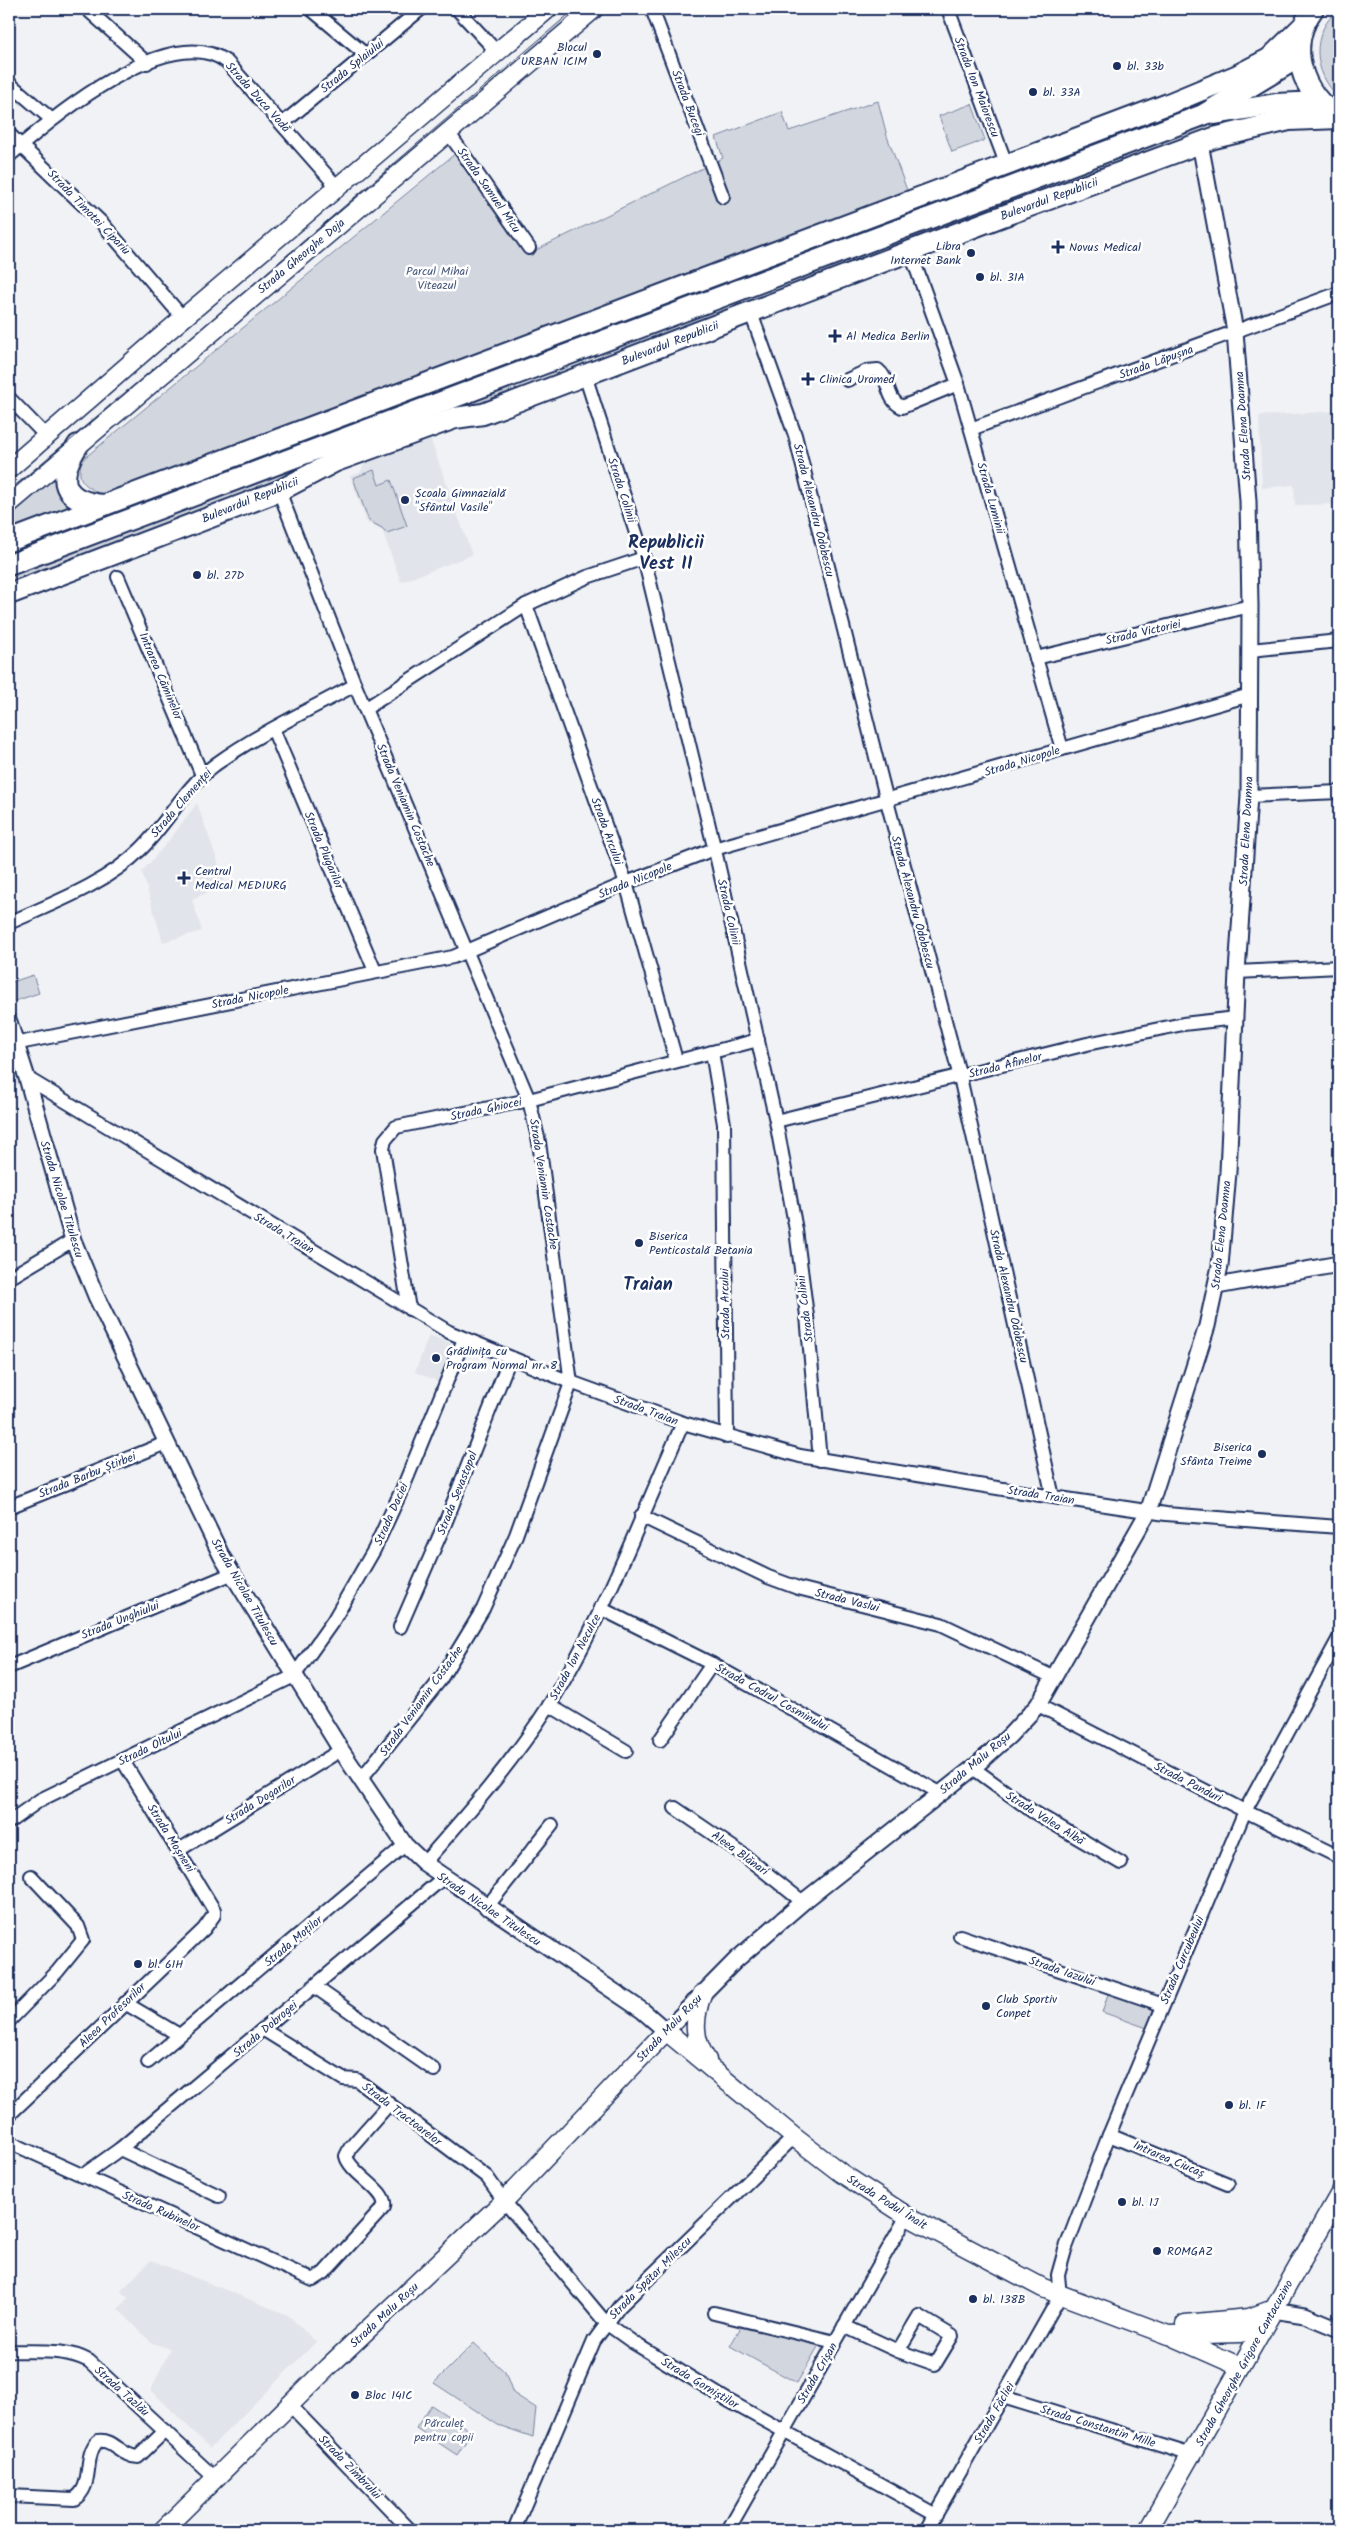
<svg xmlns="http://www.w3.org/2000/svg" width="1348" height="2539" font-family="Kalam,sans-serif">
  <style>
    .built { fill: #e1e4ea }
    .green { fill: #d2d6df; stroke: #76829e }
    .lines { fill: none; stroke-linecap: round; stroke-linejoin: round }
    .minor-casing { stroke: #1b2f5e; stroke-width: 16 }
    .tertiary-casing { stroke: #1b2f5e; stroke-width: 19 }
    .secondary-casing { stroke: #1b2f5e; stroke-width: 21 }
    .primary-casing { stroke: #1b2f5e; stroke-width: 24 }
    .minor { stroke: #fff; stroke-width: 12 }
    .tertiary { stroke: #fff; stroke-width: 15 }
    .secondary { stroke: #fff; stroke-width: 18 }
    .primary { stroke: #fff; stroke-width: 20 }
    .tram { stroke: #1b2f5e; stroke-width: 1 }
    .poi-dot { fill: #1b2f5e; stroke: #fff; stroke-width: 2 }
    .labels { text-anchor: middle; stroke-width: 5; stroke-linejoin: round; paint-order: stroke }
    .poi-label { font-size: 12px; fill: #1b2f5e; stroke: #fff; text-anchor: start }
    .street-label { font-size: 12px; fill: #1b2f5e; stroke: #fff }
    .park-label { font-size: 12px; fill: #49597e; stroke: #fff }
    .district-label { font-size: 18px; font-weight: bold; fill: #1b2f5e; stroke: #fff }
  </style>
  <rect width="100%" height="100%" fill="#f1f2f5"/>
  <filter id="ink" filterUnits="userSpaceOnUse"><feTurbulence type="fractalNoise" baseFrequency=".02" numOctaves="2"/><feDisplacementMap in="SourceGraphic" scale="10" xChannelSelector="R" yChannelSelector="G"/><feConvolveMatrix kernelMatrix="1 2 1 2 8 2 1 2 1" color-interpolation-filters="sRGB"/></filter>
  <g filter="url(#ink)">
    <g class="built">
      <path d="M1339 411V504L1295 505 1294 485 1262 488 1259 416Z"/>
      <path d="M427 436 430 438 472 555 401 582 382 530 367 523 350 476 360 473 369 454Z"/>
      <path d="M197 803 226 885 192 899 202 931 163 942 142 872 170 839Z"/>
      <path d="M429 1335 457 1346 442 1383 415 1372Z"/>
      <path d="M151 2260 288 2315 316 2342 210 2448 151 2390 170 2349 152 2343 118 2309 128 2298 121 2291Z"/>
    </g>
    <g class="green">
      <path d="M1339 9V97C1312 73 1310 32 1339 9Z"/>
      <path d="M1240 82 1197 112 996 187 992 178Z"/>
      <path d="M878 101 887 136 908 193 747 250 102 497C86 483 75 484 82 460L456 153 526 255 723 158 716 137 782 112 789 131Z"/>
      <path d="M972 104 985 140 952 152 939 116Z"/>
      <path d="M1256 117 1233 123 1003 210 999 199 1200 123Z"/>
      <path d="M979 185 982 195 596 340 594 331Z"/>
      <path d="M988 206 992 216 604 363 602 354Z"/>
      <path d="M573 334 577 343 324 441 320 429Z"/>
      <path d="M581 357 585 366 501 400 395 425Z"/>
      <path d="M310 436 314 445 9 559V550Z"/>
      <path d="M317 457 319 462 282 481 9 583V576Z"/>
      <path d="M374 470 379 485 391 480 407 526 387 533 382 528 369 521 353 478Z"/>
      <path d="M55 475 62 496 73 507 9 534V516Z"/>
      <path d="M33 975 39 993 12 1002 9 983Z"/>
      <path d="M1109 1991 1154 2007 1147 2028 1102 2012Z"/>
      <path d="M741 2327 819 2345 797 2383 730 2346Z"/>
      <path d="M474 2343 505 2372 513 2393 536 2408 533 2437 498 2425 434 2383Z"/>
      <path d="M431 2405 472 2432 457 2455 416 2428Z"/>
    </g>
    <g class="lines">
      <g class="minor-casing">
        <g id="minor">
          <path d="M87 9 147 63"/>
          <path d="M311 9 366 55"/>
          <path d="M457 9 497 52"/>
          <path d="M652 9 723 197"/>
          <path d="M948 9 1007 166"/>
          <path d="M9 83 51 119"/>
          <path d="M282 124 421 9"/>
          <path d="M448 132 529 248"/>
          <path d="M9 134 102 223 183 318"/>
          <path d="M9 156C51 119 170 19 227 62L338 188"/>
          <path d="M910 251 958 384 1062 749"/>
          <path d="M751 313 795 435 887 801 960 1077 1053 1497"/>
          <path d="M585 375 644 558 717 859 776 1121 796 1230 807 1316 820 1460"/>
          <path d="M847 380 867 371 878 370C891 380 885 399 902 407L958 384"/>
          <path d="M9 398 46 436"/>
          <path d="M971 429 1339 293"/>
          <path d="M279 491 355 685 529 1100 539 1142 571 1383 516 1535 483 1609 440 1680 361 1779"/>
          <path d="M118 577 202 775"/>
          <path d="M526 605 626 883 676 1060"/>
          <path d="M1250 650 1339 641"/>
          <path d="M1036 658 1250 606"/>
          <path d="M365 709 526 605 587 577 644 558"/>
          <path d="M273 729 375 971"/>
          <path d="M1249 796 1339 792"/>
          <path d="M9 923C53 903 106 884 141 849 167 823 186 786 216 764 259 733 309 710 355 685"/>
          <path d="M1237 972 1339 967"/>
          <path d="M9 1045 453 957 626 883 714 849 1250 695"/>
          <path d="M712 1052 724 1124 727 1437"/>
          <path d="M27 1078 449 1332 565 1380 683 1423 800 1456 1053 1497 1166 1514 1339 1527"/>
          <path d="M776 1121 1087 1044 1183 1024 1236 1018"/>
          <path d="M9 1278 73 1240"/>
          <path d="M409 1309 383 1149 385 1140 396 1127 529 1100 758 1040"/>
          <path d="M9 1507 166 1443"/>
          <path d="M641 1516 768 1577 798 1588 941 1624 1055 1678"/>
          <path d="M600 1608 712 1664 940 1793"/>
          <path d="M400 1627 446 1521 510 1358"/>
          <path d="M9 1667 231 1574"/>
          <path d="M549 1705 626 1751"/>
          <path d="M1038 1705 1245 1811 1339 1857"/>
          <path d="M660 1740 712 1664"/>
          <path d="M973 1768 1032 1811 1121 1863"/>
          <path d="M675 1808 741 1853 803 1902"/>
          <path d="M9 1822 40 1800 294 1676 333 1621 374 1550 405 1483 464 1339"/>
          <path d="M179 1850 341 1750"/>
          <path d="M424 1863C468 1813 512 1763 548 1707 602 1622 641 1516 683 1423"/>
          <path d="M486 1908 552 1825"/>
          <path d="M960 1936 1163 2005"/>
          <path d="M315 1987 434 2070"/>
          <path d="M125 2003 179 2035"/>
          <path d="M9 2021 57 1972 83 1940 78 1926 31 1876"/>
          <path d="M264 2030 343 2079 357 2080 487 2177 504 2201 606 2323 634 2343 729 2401 936 2515"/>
          <path d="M148 2062 405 1845"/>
          <path d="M9 2115 204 1929 214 1915V1910L123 1761"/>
          <path d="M1109 2135 1228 2184"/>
          <path d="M9 2142 313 2280 324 2273 384 2207C388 2190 350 2174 346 2156L350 2148 389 2104"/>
          <path d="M120 2149 219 2196"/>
          <path d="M82 2176 120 2149 443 1878"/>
          <path d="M714 2313 835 2342"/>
          <path d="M844 2326 898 2351 935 2364 952 2336 919 2316 898 2351"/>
          <path d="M9 2351C36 2352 65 2348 89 2361L215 2478"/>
          <path d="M1003 2397 1192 2455"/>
          <path d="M290 2405 410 2530"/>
          <path d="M9 2496 74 2499C95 2487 82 2456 98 2441 113 2438 122 2457 138 2457L165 2431"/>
          <path d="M514 2530 594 2341 619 2307 794 2137"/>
          <path d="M728 2530 907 2216"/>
          <path d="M927 2530 1060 2296 1058 2275 1065 2250 1109 2135 1245 1811 1339 1638"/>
        </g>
      </g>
      <g class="tertiary-casing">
        <g id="tertiary">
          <path d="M9 1022 27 1078 73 1240 96 1296 222 1557 341 1750 405 1845 424 1863 643 2011 666 2031 736 1960 803 1902 973 1768 1009 1736 1038 1705 1148 1512 1207 1326 1220 1266 1228 1172 1237 972 1249 796 1250 606 1248 501 1235 331 1200 143"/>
          <path d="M1217 1286 1339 1264"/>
          <path d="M1273 2310 1305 2315 1339 2329"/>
        </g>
      </g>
      <g class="secondary-casing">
        <g id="secondary">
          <path d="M9 469 156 341 548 9"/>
          <path d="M9 504 594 9"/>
          <path d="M702 1994C694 2018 692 2038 707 2060"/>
          <path d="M1185 2324 1249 2318 1268 2311"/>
          <path d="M1173 2337 1241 2367"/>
          <path d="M163 2530 328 2367 504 2201 666 2031 794 2137 841 2173 907 2216 1043 2288 1168 2335 1241 2333 1254 2327 1273 2310"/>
          <path d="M1148 2530 1339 2195"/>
        </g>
      </g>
      <g class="primary-casing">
        <g id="primary">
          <path d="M1313 9C1286 46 1301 95 1339 117"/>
          <path d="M1215 114 1276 104 1319 102"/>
          <path d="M78 445C56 479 61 501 104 505"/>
          <path d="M9 541 1168 104 1238 75 1269 59 1304 25"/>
          <path d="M9 565 1203 115 1299 57"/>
          <path d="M9 594 279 491 336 461 455 418 483 414 1000 217 1214 138 1289 120 1339 118"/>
        </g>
      </g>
      <use href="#minor" class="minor"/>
      <use href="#tertiary" class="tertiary"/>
      <use href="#secondary" class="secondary"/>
      <use href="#primary" class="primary"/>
      <path class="tram" d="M9 493 575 9"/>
    </g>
  </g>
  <g class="poi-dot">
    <circle cx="597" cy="54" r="5"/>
    <circle cx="1117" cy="66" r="5"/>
    <circle cx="1033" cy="92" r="5"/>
    <path d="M1055.5 239.5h5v5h5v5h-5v5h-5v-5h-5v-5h5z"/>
    <circle cx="971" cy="253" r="5"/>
    <circle cx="980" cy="277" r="5"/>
    <path d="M832.5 328.5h5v5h5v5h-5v5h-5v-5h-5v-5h5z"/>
    <path d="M805.5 371.5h5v5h5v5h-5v5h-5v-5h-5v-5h5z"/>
    <circle cx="405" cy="500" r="5"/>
    <circle cx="197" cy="575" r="5"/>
    <path d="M181.5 870.5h5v5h5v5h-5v5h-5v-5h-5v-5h5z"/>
    <circle cx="639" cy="1243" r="5"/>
    <circle cx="436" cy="1358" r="5"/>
    <circle cx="1262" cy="1454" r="5"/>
    <circle cx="138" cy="1964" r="5"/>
    <circle cx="986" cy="2006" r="5"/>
    <circle cx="1229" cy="2105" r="5"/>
    <circle cx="1122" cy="2202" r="5"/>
    <circle cx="1157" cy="2251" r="5"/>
    <circle cx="973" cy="2299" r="5"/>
    <circle cx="355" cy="2395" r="5"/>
  </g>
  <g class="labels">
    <g class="poi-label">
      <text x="587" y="51" text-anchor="end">Blocul<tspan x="587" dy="14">URBAN ICIM</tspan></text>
      <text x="1127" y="70">bl. 33b</text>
      <text x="1043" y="96">bl. 33A</text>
      <text x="961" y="250" text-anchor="end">Libra<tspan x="961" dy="14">Internet Bank</tspan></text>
      <text x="1069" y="251">Novus Medical</text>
      <text x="990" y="281">bl. 31A</text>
      <text x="846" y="340">Al Medica Berlin</text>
      <text x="819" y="383">Clinica Uromed</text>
      <text x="415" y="497">Școala Gimnazială<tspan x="415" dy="14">"Sfântul Vasile"</tspan></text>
      <text x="207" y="579">bl. 27D</text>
      <text x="195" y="875">Centrul<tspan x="195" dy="14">Medical MEDIURG</tspan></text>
      <text x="649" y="1240">Biserica<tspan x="649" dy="14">Penticostală Betania</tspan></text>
      <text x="446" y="1355">Grădinița cu<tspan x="446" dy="14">Program Normal nr. 8</tspan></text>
      <text x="1252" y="1451" text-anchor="end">Biserica<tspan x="1252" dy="14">Sfânta Treime</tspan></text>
      <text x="148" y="1968">bl. 61H</text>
      <text x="996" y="2003">Club Sportiv<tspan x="996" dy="14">Conpet</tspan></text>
      <text x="1239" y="2109">bl. 1F</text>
      <text x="1132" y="2206">bl. 1J</text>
      <text x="1167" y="2255">ROMGAZ</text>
      <text x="983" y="2303">bl. 138B</text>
      <text x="365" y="2399">Bloc 141C</text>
    </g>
    <g class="street-label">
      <text transform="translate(352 66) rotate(-39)" y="4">Strada Splaiului</text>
      <text transform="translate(977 87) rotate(69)" y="4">Strada Ion Maiorescu</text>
      <text transform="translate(258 97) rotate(48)" y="4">Strada Duca Vodă</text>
      <text transform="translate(688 103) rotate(69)" y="4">Strada Bucegi</text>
      <text transform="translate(489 190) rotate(55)" y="4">Strada Samuel Micu</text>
      <text transform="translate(1049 199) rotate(-20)" y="4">Bulevardul Republicii</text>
      <text transform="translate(89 212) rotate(46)" y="4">Strada Timotei Cipariu</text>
      <text transform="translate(301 256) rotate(-40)" y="4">Strada Gheorghe Doja</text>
      <text transform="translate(670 343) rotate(-21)" y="4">Bulevardul Republicii</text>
      <text transform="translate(1156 362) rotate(-20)" y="4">Strada Lăpușna</text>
      <text transform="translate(1243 426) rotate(-94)" y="4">Strada Elena Doamna</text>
      <text transform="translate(622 490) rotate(72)" y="4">Strada Colinii</text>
      <text transform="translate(991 498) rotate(74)" y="4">Strada Luminii</text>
      <text transform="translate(250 500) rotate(-22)" y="4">Bulevardul Republicii</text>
      <text transform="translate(814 510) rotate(76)" y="4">Strada Alexandru Odobescu</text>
      <text transform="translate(1143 632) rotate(-13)" y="4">Strada Victoriei</text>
      <text transform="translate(161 676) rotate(67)" y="4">Intrarea Căminelor</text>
      <text transform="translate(1022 761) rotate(-17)" y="4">Strada Nicopole</text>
      <text transform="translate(181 803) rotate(-49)" y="4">Strada Clemenței</text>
      <text transform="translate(406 805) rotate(67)" y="4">Strada Veniamin Costache</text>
      <text transform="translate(607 831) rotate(70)" y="4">Strada Arcului</text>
      <text transform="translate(1246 831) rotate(-87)" y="4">Strada Elena Doamna</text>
      <text transform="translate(324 850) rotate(67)" y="4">Strada Plugarilor</text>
      <text transform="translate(635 880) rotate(-22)" y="4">Strada Nicopole</text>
      <text transform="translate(913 902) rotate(75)" y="4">Strada Alexandru Odobescu</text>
      <text transform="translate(729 912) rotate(77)" y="4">Strada Colinii</text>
      <text transform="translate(250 997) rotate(-11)" y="4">Strada Nicopole</text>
      <text transform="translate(1005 1065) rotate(-14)" y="4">Strada Afinelor</text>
      <text transform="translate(486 1109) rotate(-12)" y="4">Strada Ghiocei</text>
      <text transform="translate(544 1184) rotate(81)" y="4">Strada Veniamin Costache</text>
      <text transform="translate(62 1199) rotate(73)" y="4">Strada Nicolae Titulescu</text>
      <text transform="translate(284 1233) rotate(31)" y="4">Strada Traian</text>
      <text transform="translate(1221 1235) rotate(-84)" y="4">Strada Elena Doamna</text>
      <text transform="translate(1009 1296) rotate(77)" y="4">Strada Alexandru Odobescu</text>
      <text transform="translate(725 1304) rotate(-91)" y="4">Strada Arcului</text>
      <text transform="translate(805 1309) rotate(-97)" y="4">Strada Colinii</text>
      <text transform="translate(646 1410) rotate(20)" y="4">Strada Traian</text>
      <text transform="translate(87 1475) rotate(-22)" y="4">Strada Barbu Știrbei</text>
      <text transform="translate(457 1493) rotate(-68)" y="4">Strada Sevastopol</text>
      <text transform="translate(1041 1495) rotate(9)" y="4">Strada Traian</text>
      <text transform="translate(391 1514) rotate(-66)" y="4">Strada Daciei</text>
      <text transform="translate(245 1592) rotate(60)" y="4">Strada Nicolae Titulescu</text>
      <text transform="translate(847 1600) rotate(14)" y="4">Strada Vaslui</text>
      <text transform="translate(120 1620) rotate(-22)" y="4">Strada Unghiului</text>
      <text transform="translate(575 1657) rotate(-62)" y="4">Strada Ion Neculce</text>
      <text transform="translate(772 1697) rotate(29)" y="4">Strada Codrul Cosminului</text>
      <text transform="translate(421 1701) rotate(-54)" y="4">Strada Veniamin Costache</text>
      <text transform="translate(150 1747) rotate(-26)" y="4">Strada Oltului</text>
      <text transform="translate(975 1763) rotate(-40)" y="4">Strada Malu Roșu</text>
      <text transform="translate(1188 1782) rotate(27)" y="4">Strada Panduri</text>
      <text transform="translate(260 1800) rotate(-32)" y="4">Strada Dogarilor</text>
      <text transform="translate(1045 1818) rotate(32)" y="4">Strada Valea Albă</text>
      <text transform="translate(171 1838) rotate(58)" y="4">Strada Moșneni</text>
      <text transform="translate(740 1853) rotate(36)" y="4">Aleea Blănari</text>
      <text transform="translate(489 1909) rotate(34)" y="4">Strada Nicolae Titulescu</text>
      <text transform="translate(293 1941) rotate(-40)" y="4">Strada Moților</text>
      <text transform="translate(1182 1960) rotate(-67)" y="4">Strada Curcubeului</text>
      <text transform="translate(1062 1971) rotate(19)" y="4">Strada Iazului</text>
      <text transform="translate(112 2015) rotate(-44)" y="4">Aleea Profesorilor</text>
      <text transform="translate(669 2028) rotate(-46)" y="4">Strada Malu Roșu</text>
      <text transform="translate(265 2029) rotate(-40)" y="4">Strada Dobrogei</text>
      <text transform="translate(402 2114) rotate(37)" y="4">Strada Tractoarelor</text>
      <text transform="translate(1169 2159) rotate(23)" y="4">Intrarea Ciucaș</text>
      <text transform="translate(887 2202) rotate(32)" y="4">Strada Podul Înalt</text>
      <text transform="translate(161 2211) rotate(24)" y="4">Strada Rubinelor</text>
      <text transform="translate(650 2278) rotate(-45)" y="4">Strada Spătar Milescu</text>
      <text transform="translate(384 2315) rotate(-43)" y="4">Strada Malu Roșu</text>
      <text transform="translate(1244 2363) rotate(-61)" y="4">Strada Gheorghe Grigore Cantacuzino</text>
      <text transform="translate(817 2373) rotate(-60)" y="4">Strada Crișan</text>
      <text transform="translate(700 2383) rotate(31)" y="4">Strada Gorniștilor</text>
      <text transform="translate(122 2391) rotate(42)" y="4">Strada Tazlău</text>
      <text transform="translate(994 2413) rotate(-60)" y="4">Strada Făcliei</text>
      <text transform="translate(1098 2426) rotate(17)" y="4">Strada Constantin Mille</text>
      <text transform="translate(350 2467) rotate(46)" y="4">Strada Zimbrului</text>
    </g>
    <g class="park-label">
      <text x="437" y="275">Parcul Mihai<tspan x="437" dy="14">Viteazul</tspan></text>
      <text x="444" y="2427">Părculeț<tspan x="444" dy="14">pentru copii</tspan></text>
    </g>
    <g class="district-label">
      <text x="666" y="548">Republicii<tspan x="666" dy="21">Vest II</tspan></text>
      <text x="648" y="1290">Traian</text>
    </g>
  </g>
  <rect width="1348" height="2539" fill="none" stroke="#fff" stroke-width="30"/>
  <rect x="15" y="15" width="1318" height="2509" fill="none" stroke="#1b2f5e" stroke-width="2" filter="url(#ink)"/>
</svg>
